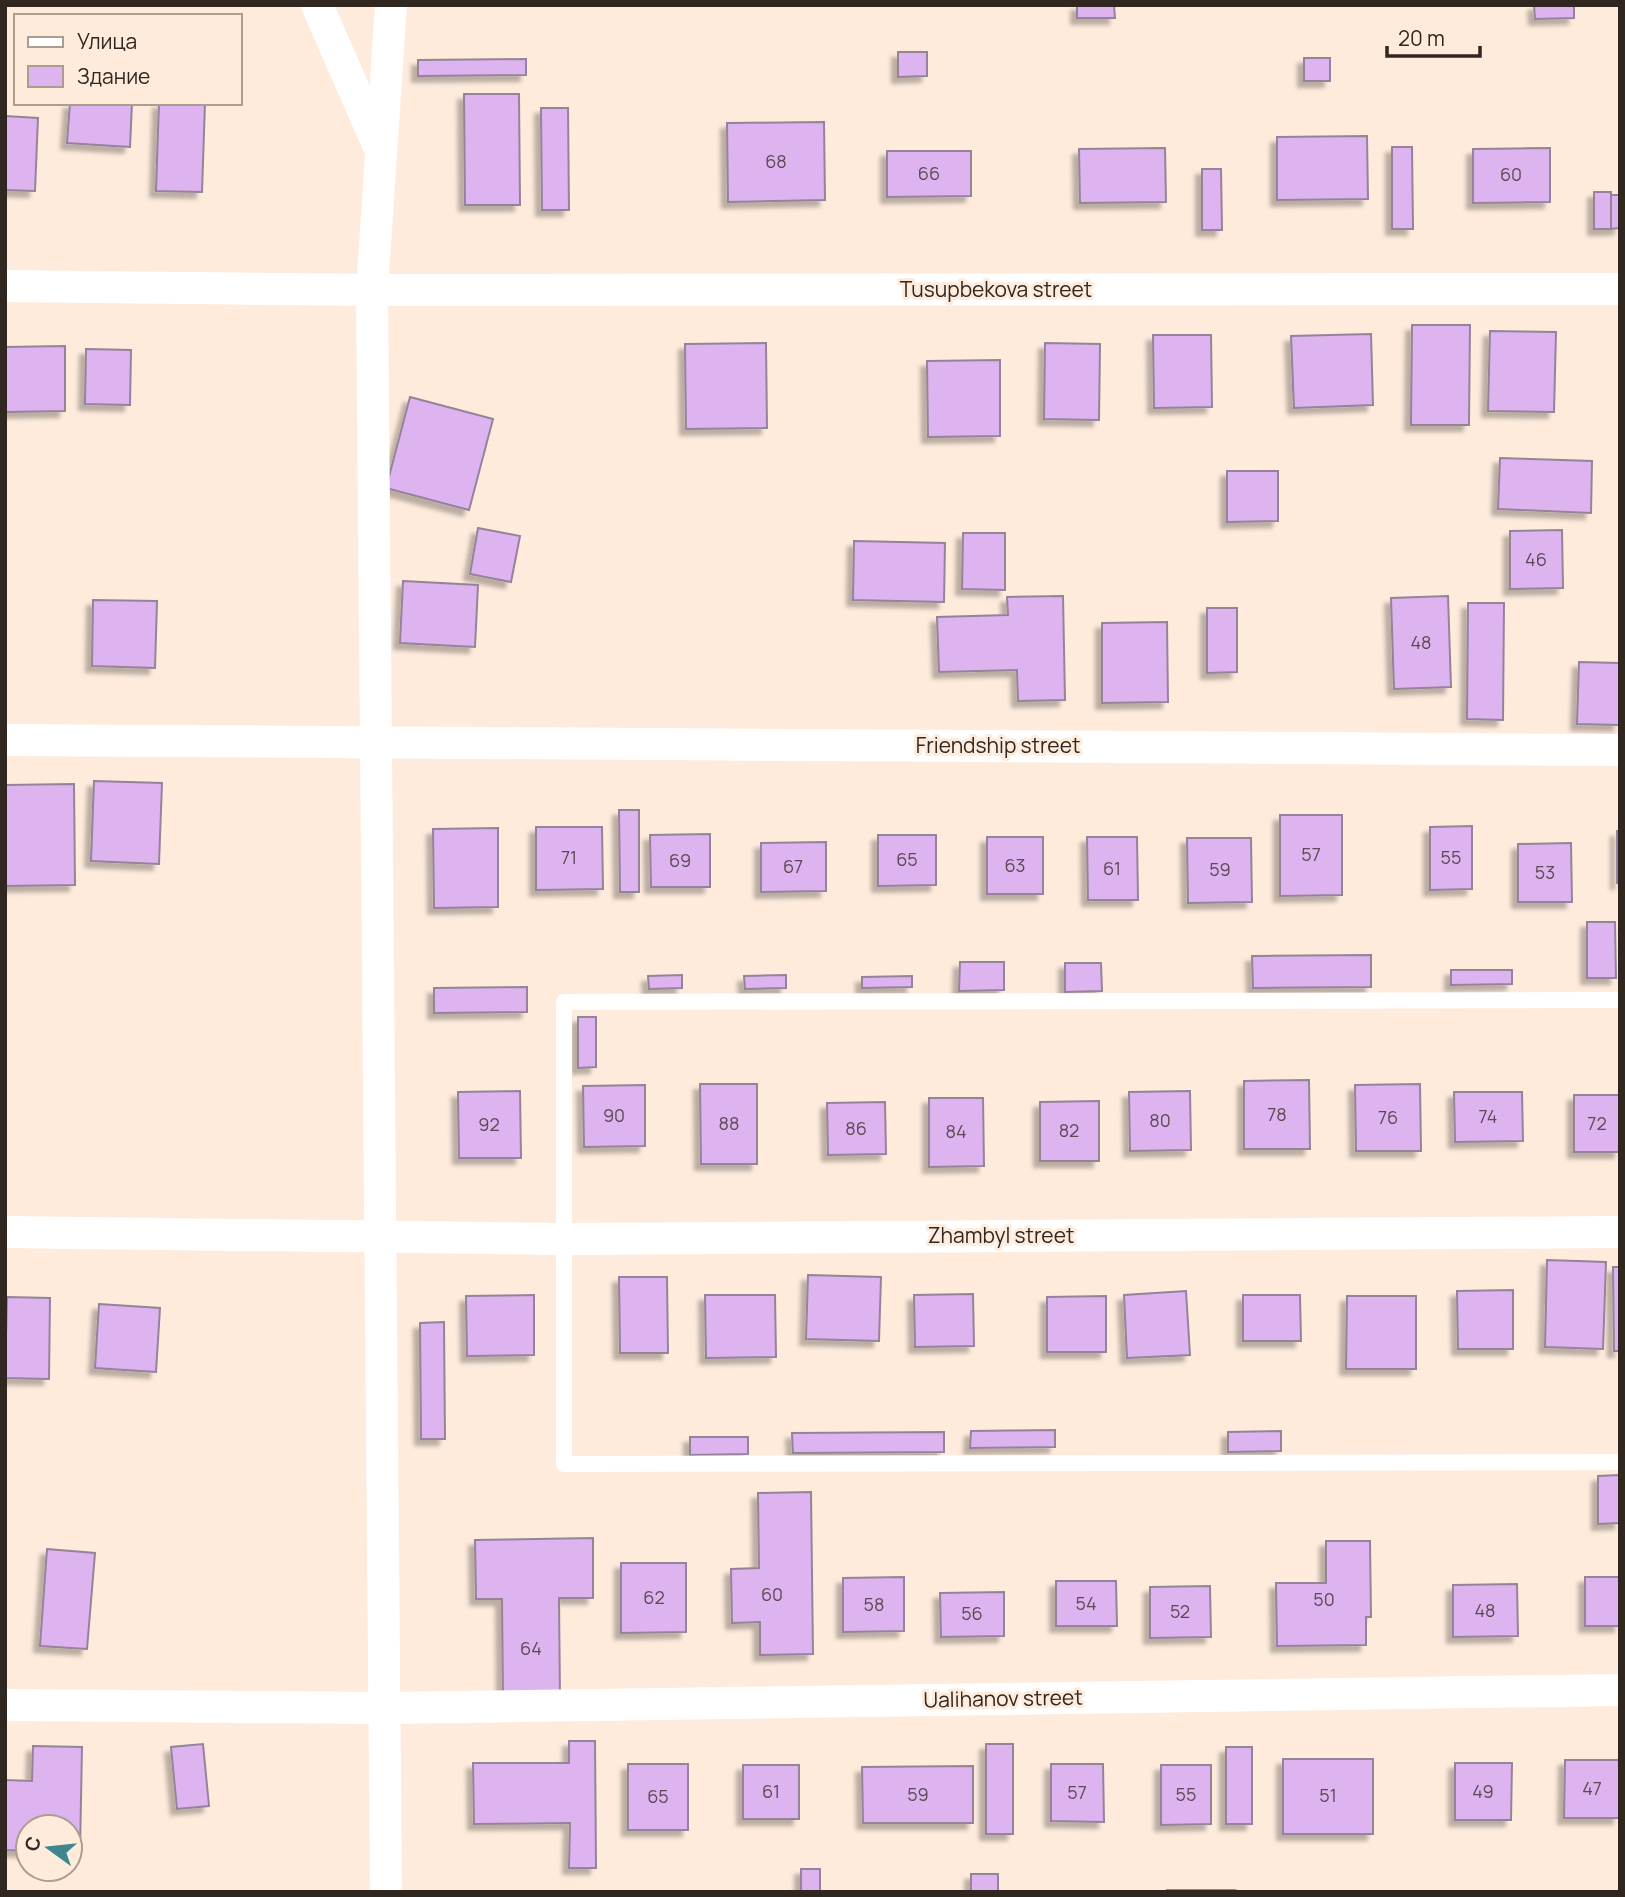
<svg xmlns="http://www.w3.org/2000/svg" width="1625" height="1897" font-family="Manrope,sans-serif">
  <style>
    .building { fill: #deb4f0; stroke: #938499; stroke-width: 2; filter: url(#shadow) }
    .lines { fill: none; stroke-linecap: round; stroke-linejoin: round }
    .service { stroke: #fff; stroke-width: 16 }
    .minor { stroke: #fff; stroke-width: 32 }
    .labels { text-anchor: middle; stroke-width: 6; stroke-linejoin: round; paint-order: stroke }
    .number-label { font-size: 18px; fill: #5c4a54 }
    .street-label { font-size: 21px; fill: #302720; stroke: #feebdc }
  </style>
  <defs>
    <filter id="shadow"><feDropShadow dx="-6" dy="6" stdDeviation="2" flood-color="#0004"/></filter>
  </defs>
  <rect width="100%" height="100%" fill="#feebdc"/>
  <g class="building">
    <path d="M1077 5H1114L1115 18H1077Z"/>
    <path d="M1534 5H1574V18L1535 19Z"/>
    <path d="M898 52H927V76L898 77Z"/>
    <rect x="1304" y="58" width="26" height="23"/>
    <path d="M526 59V75L418 76V60Z"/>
    <path d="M464 94H519L520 205H465Z"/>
    <path d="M70 103H132L130 147 67 143Z"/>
    <path d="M159 103H205L202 192 156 191Z"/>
    <path d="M541 108H568L569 210H542Z"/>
    <path d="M5 116 38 118 35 191 5 190Z"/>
    <path d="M824 122 825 200 728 202 727 123Z"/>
    <path d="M1367 136 1368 199 1277 200V137Z"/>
    <path d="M1392 147H1412L1413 229H1392Z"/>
    <path d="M1165 148 1166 202 1080 203 1079 149Z"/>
    <path d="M1550 148V202L1473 203V149Z"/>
    <path d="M887 151H971V196L887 197Z"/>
    <path d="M1202 169H1221L1222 230H1202Z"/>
    <rect x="1594" y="192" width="17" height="37"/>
    <path d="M1611 195H1620V228L1611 229Z"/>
    <path d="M1412 325H1470L1469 425H1411Z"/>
    <path d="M1490 331 1556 332 1554 412 1488 411Z"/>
    <path d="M1371 334 1373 405 1294 408 1291 336Z"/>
    <path d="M1153 335H1211L1212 407 1154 408Z"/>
    <path d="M766 343 767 428 686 429 685 344Z"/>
    <path d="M1045 343 1100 344 1099 420 1044 419Z"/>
    <path d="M65 346V411L5 412V347Z"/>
    <path d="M86 349 131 350 130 405 85 404Z"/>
    <path d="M1000 360V436L928 437 927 361Z"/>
    <path d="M410 397 493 419 469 510 386 488Z"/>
    <path d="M1500 458 1592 461 1591 513 1498 509Z"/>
    <path d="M1227 471H1278V521L1227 522Z"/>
    <path d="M478 528 520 536 511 582 470 574Z"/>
    <path d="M1562 530 1563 588 1510 589V531Z"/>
    <path d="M963 533H1005V590L962 589Z"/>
    <path d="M854 541 945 543 944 602 853 600Z"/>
    <path d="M403 581 478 585 475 647 400 643Z"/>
    <path d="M1063 596 1065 700 1018 701 1017 670 939 672 937 617 1008 615 1007 597Z"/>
    <path d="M1448 596 1451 687 1394 689 1391 598Z"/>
    <path d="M93 600 157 601 155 668 92 666Z"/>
    <path d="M1468 603H1504L1503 720 1467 719Z"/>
    <path d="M1207 608H1237V672L1207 673Z"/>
    <path d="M1167 622 1168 702 1102 703V623Z"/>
    <path d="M1579 662 1620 663 1619 725 1577 724Z"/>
    <path d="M94 781 162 783 159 864 91 861Z"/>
    <path d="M74 784 75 885 5 886V785Z"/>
    <path d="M619 810H639V892H620Z"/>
    <path d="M1280 815H1342V895L1280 896Z"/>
    <path d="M1472 826V889L1430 890V827Z"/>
    <path d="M536 827H602L603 889 536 890Z"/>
    <path d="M498 828V907L434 908 433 829Z"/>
    <rect x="1617" y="831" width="3" height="52"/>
    <path d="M710 834V887H651L650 835Z"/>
    <path d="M878 835H936V885L878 886Z"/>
    <rect x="987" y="837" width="56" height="57"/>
    <path d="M1087 837H1137L1138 900H1088Z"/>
    <path d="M1187 838H1251L1252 902 1188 903Z"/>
    <path d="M826 842V891L761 892V843Z"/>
    <path d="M1571 843 1572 902H1518V844Z"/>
    <path d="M1587 922H1615L1616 978H1587Z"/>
    <path d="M1371 955V987L1253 988 1252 956Z"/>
    <path d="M960 962H1004V990L959 991Z"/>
    <path d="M1065 963H1101L1102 991 1065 992Z"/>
    <path d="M1451 970H1512V984L1451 985Z"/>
    <path d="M682 975V988L649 989 648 976Z"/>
    <path d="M786 975V988L745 989 744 976Z"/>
    <path d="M912 976V987L862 988V977Z"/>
    <path d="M527 987V1012L434 1013V988Z"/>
    <path d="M578 1017H596V1067L578 1068Z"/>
    <path d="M1309 1080 1310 1149H1244V1081Z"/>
    <path d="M700 1084H757V1164H701Z"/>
    <path d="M1420 1084 1421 1151H1356L1355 1085Z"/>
    <path d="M645 1085V1146L584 1147 583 1086Z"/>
    <path d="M520 1091 521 1158H459L458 1092Z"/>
    <path d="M1190 1091 1191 1150 1130 1151 1129 1092Z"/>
    <path d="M1454 1092H1522L1523 1141 1455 1142Z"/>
    <rect x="1574" y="1095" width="46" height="57"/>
    <path d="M929 1098H983L984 1166 929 1167Z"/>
    <path d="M1099 1101V1161H1040V1102Z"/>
    <path d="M885 1102 886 1154 828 1155 827 1103Z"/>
    <path d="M1547 1260 1606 1262 1603 1349 1545 1347Z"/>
    <path d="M1613 1267H1620V1351H1614Z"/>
    <path d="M808 1275 881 1277 879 1341 806 1339Z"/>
    <path d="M619 1277H667L668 1353H620Z"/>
    <path d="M1513 1290V1349H1458L1457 1291Z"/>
    <path d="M1186 1291 1190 1355 1127 1358 1124 1295Z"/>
    <path d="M973 1294 974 1346 915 1347 914 1295Z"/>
    <path d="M534 1295V1355L467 1356 466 1296Z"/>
    <path d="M705 1295H775L776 1357 706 1358Z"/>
    <path d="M1243 1295H1300L1301 1341H1243Z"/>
    <path d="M1106 1296V1352H1047V1297Z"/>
    <path d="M1347 1296H1416V1369H1346Z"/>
    <path d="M7 1297 50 1298 49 1379 5 1378Z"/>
    <path d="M99 1304 160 1308 156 1372 95 1368Z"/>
    <path d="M444 1322 445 1439H421L420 1323Z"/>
    <path d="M1055 1430V1447L970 1448 971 1431Z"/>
    <path d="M1281 1431V1451L1228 1452V1432Z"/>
    <path d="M944 1432V1452L793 1453 792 1433Z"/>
    <path d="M690 1437H748V1454L690 1455Z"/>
    <path d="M1620 1475V1523L1598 1524V1476Z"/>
    <path d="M811 1492 813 1654 760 1655V1622L732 1623 731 1569 759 1568 758 1493Z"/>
    <path d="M593 1538V1598H559L560 1699 503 1700 502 1599H476L475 1540Z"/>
    <path d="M1326 1541H1370L1371 1617H1366V1645L1277 1646 1276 1583H1326Z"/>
    <path d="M47 1549 95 1553 87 1649 40 1646Z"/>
    <path d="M621 1563H686V1632L621 1633Z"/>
    <path d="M904 1577V1631L843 1632V1578Z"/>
    <rect x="1585" y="1577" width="35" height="49"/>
    <path d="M1056 1581H1116L1117 1626H1056Z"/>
    <path d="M1517 1584 1518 1636 1453 1637V1585Z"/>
    <path d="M1210 1586 1211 1637 1150 1638V1587Z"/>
    <path d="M1004 1592V1636L941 1637 940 1593Z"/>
    <path d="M569 1741H595L596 1868H569L570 1823 474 1824 473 1763H569Z"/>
    <path d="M203 1744 209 1806 177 1809 171 1747Z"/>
    <rect x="986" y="1744" width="27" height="90"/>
    <path d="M33 1746 82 1747 80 1852 70 1851V1827H28V1851L5 1850V1780L32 1781Z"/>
    <rect x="1226" y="1747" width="26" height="77"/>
    <rect x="1283" y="1759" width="90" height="75"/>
    <path d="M1565 1760H1619V1818H1564Z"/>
    <path d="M1455 1763H1512L1511 1820H1455Z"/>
    <rect x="628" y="1764" width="60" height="66"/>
    <path d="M1051 1764H1103L1104 1822 1051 1821Z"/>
    <rect x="743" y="1765" width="56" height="54"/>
    <path d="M1161 1765H1211V1824L1161 1825Z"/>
    <path d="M973 1766V1823H863L862 1767Z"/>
    <rect x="801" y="1869" width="19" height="23"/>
    <rect x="971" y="1874" width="27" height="18"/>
    <path d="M1167 1890H1235L1234 1892H1167Z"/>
  </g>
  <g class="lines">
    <path class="service" d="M1620 1000 564 1002V1464L1620 1462"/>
    <g class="minor">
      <path d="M317 5 380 149"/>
      <path d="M5 286 372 290 1620 289"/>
      <path d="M5 740 1620 750"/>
      <path d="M5 1232 564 1239 1620 1232"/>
      <path d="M5 1705 386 1708 1620 1690"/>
      <path d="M386 1892 372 290 391 5"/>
    </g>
  </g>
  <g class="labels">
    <g class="number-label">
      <text x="776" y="168">68</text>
      <text x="929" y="180">66</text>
      <text x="1511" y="181">60</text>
      <text x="1536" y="566">46</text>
      <text x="1421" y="649">48</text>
      <text x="1311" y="861">57</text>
      <text x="569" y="864">71</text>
      <text x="1451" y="864">55</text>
      <text x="907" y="866">65</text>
      <text x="680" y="867">69</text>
      <text x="1015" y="872">63</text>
      <text x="793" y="873">67</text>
      <text x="1112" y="875">61</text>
      <text x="1220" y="876">59</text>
      <text x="1545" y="879">53</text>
      <text x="1277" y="1121">78</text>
      <text x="614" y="1122">90</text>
      <text x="1488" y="1123">74</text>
      <text x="1388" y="1124">76</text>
      <text x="1160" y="1127">80</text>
      <text x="729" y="1130">88</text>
      <text x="1597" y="1130">72</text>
      <text x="489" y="1131">92</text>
      <text x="856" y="1135">86</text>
      <text x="1069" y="1137">82</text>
      <text x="956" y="1138">84</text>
      <text x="772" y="1601">60</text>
      <text x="654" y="1604">62</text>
      <text x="1324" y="1606">50</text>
      <text x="1086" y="1610">54</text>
      <text x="874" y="1611">58</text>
      <text x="1485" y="1617">48</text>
      <text x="1180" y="1618">52</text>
      <text x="972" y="1620">56</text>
      <text x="531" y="1655">64</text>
      <text x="1592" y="1795">47</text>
      <text x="771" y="1798">61</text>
      <text x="1483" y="1798">49</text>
      <text x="1077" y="1799">57</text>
      <text x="918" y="1801">59</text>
      <text x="1186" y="1801">55</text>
      <text x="1328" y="1802">51</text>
      <text x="658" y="1803">65</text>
    </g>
    <g class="street-label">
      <text x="996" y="297">Tusupbekova street</text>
      <text x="998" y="753">Friendship street</text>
      <text x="1001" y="1243">Zhambyl street</text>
      <text transform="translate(1003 1699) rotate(-1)" y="7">Ualihanov street</text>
    </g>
  </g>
  <rect width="1625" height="1897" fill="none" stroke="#302720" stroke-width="14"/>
  <rect x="14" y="14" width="228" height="91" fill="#feebdc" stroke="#ac9d91" stroke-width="2"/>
  <rect x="28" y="37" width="35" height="10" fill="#ffffff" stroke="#ac9d91" stroke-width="2"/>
  <text x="77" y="49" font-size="21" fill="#302720">Улица</text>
  <rect x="28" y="66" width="35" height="21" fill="#deb4f0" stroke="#ac9d91" stroke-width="2"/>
  <text x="77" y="84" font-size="21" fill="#302720">Здание</text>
  <g transform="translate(49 1848) rotate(285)"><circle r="33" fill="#feebdc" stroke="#ac9d91" stroke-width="2"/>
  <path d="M0-5L12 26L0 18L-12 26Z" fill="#3f868f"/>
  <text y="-10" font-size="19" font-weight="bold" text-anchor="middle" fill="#302720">С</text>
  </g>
  <path d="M1387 46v10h93v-10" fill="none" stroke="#302720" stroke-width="3.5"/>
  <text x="1398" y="46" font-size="21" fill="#302720" stroke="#feebdc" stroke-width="5" paint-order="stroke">20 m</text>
</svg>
